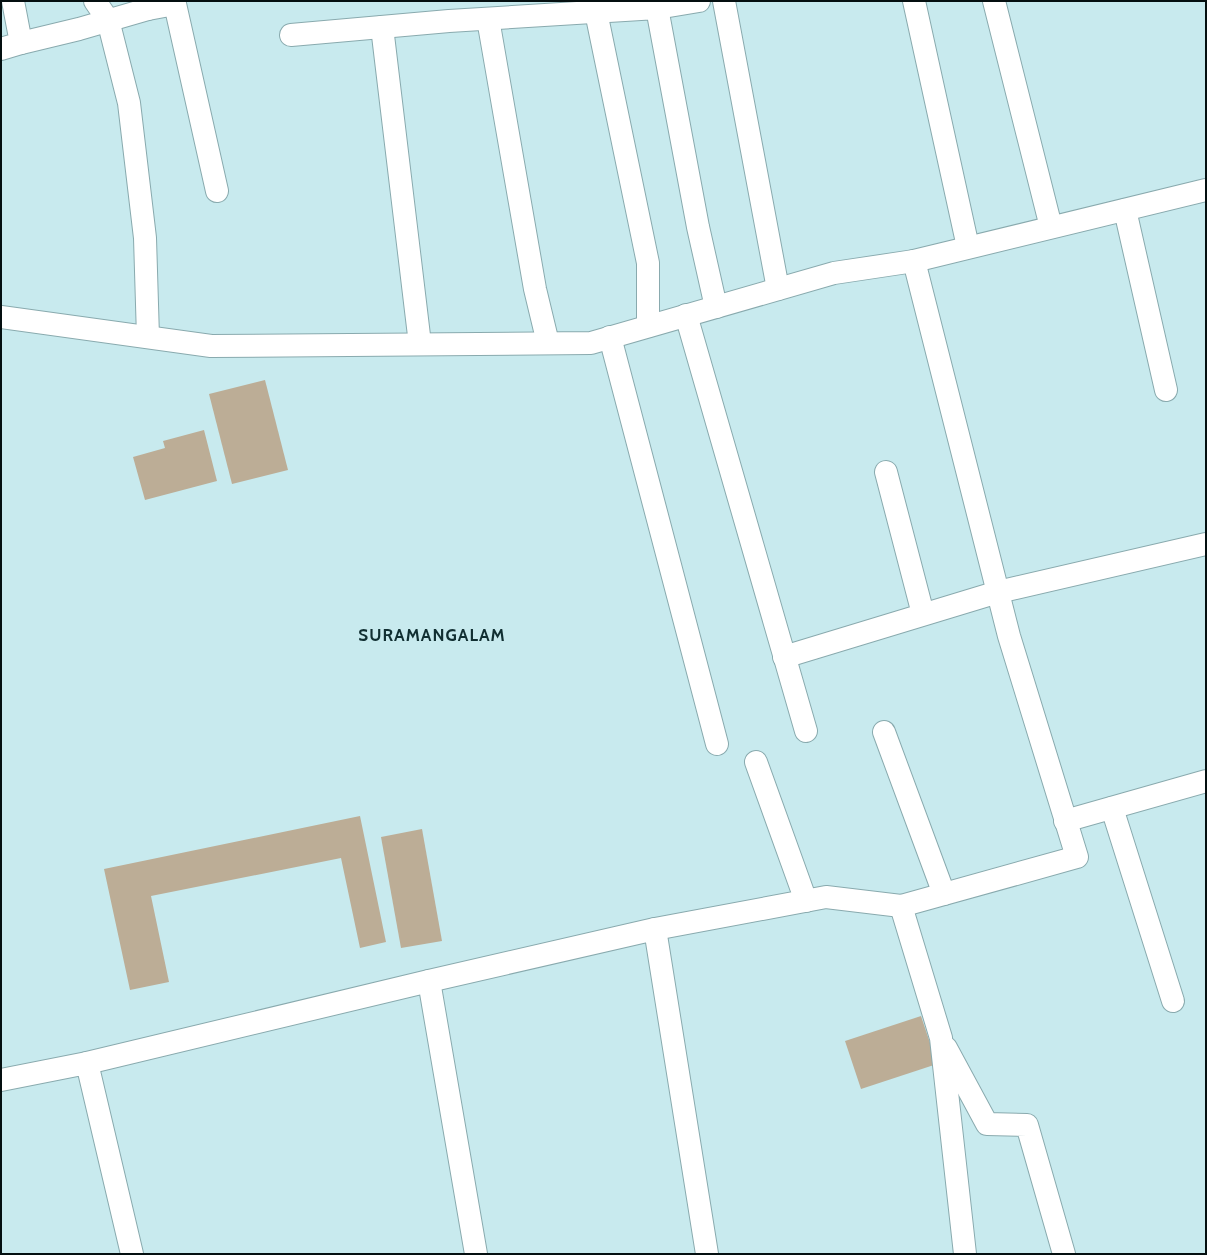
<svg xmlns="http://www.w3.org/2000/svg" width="1207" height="1255" font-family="Cabin,sans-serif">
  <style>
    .building { fill: #bcad96 }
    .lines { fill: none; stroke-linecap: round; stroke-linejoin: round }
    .minor-casing { stroke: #89aaae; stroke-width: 24 }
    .minor { stroke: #fff; stroke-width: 22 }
    .labels { text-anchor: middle; stroke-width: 4; stroke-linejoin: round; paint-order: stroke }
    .district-label { font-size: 17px; font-weight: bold; letter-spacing: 1px; fill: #112f32; stroke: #c8eaee }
  </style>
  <rect width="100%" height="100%" fill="#c8eaee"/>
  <g class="building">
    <path d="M265 380 288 470 232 484 209 394Z"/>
    <path d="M204 430 217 481 145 500 133 457 165 448 163 441Z"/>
    <path d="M360 816 386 942 360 948 341 858 151 896 169 982 130 990 104 869Z"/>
    <path d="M422 829 442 941 401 948 381 837Z"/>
    <path d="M921 1016 937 1064 861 1089 845 1041Z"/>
  </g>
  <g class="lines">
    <g class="minor-casing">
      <g id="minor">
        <path d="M95 1 108 20 129 103 145 238 148 337"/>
        <path d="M146 1 148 9 175 4 217 191"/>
        <path d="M656 1 657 8 699 1"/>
        <path d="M724 1 778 289"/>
        <path d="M914 1 968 247"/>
        <path d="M994 1 1051 227"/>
        <path d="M596 12 648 263V326"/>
        <path d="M488 19 535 289 548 343"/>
        <path d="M382 27 420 344"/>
        <path d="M291 35 449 21 657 8 698 227 716 307"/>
        <path d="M21 43 79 29 148 9"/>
        <path d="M1 49 21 43 13 1"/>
        <path d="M1125 210 1166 390"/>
        <path d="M914 261 1009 636 1077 857 901 906 941 1038 965 1254"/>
        <path d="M686 315 806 731"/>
        <path d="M1 317 211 346 591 343 834 273 914 261 1206 190"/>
        <path d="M610 337 717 744"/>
        <path d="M886 472 923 614"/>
        <path d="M784 657 998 592 1206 544"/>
        <path d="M884 732 944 894"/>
        <path d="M756 762 806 901"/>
        <path d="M1112 808 1173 1001"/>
        <path d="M1065 821 1206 781"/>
        <path d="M655 929 826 897 901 906"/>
        <path d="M429 981 655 929 707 1254"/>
        <path d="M946 1048 987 1124 1027 1125 1064 1254"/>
        <path d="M87 1063 429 981 476 1254"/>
        <path d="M1 1080 87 1063 132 1254"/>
      </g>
    </g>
    <use href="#minor" class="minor"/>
  </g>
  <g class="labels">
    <g class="district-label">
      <text x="432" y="641">SURAMANGALAM</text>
    </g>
  </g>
  <rect width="1207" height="1255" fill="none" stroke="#040f10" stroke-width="4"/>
</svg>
